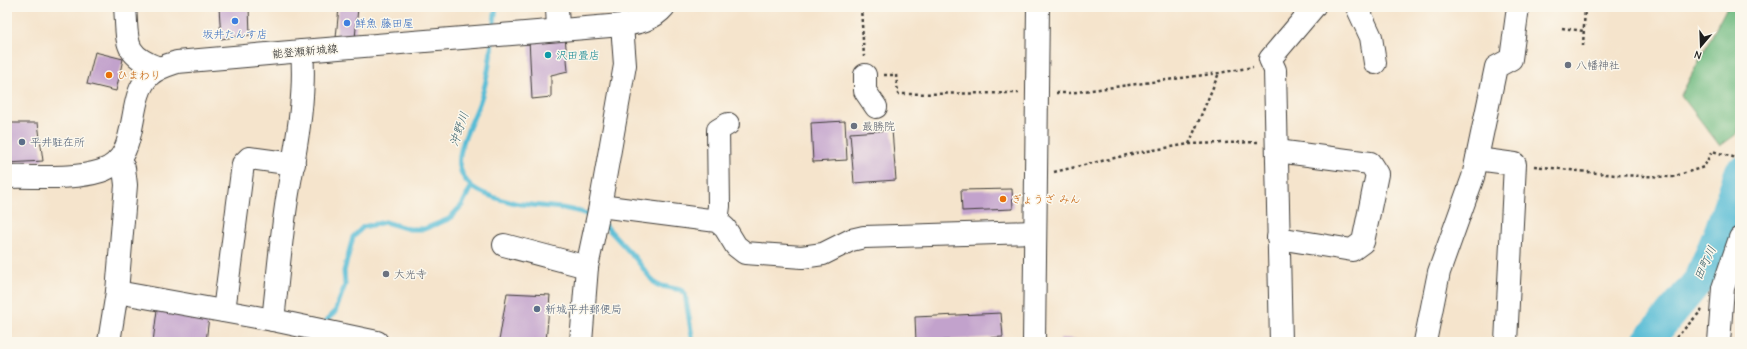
<svg xmlns="http://www.w3.org/2000/svg" width="1747" height="349" font-family="'Comic Neue','Klee One',sans-serif">
  <style>
    .forest { fill: #73bc83; stroke: #486c50 }
    .lines { fill: none; stroke-linecap: round; stroke-linejoin: round }
    .stream { stroke: #57bcd5; stroke-width: 5 }
    .river { stroke: #57bcd5; stroke-width: 31 }
    .building { fill: #c2a2cc }
    .minor-casing { stroke: #3d3a36; stroke-width: 24 }
    .major-casing { stroke: #3d3a36; stroke-width: 24 }
    .path { stroke: #3d3a36; stroke-width: 2.5; stroke-dasharray: 3 3; stroke-linecap: butt }
    .minor { stroke: #fff; stroke-width: 22 }
    .major { stroke: #fff; stroke-width: 22 }
    .shop-dot { fill: #3f7fe0; stroke: #fbf7ec; stroke-width: 1.5 }
    .culture-dot { fill: #0f9aa8; stroke: #fbf7ec; stroke-width: 1.5 }
    .worship-dot { fill: #6b7280; stroke: #fbf7ec; stroke-width: 1.5 }
    .food-dot { fill: #e8710a; stroke: #fbf7ec; stroke-width: 1.5 }
    .service-dot { fill: #5c6f8a; stroke: #fbf7ec; stroke-width: 1.5 }
    .labels { text-anchor: middle; stroke-width: 3; stroke-linejoin: round; paint-order: stroke }
    .shop-label { font-size: 11px; fill: #366cbe; stroke: #fbf7ec; text-anchor: start }
    .street-label { font-size: 11px; fill: #1c1c1c; stroke: #fbf7ec }
    .culture-label { font-size: 11px; fill: #0d838f; stroke: #fbf7ec; text-anchor: start }
    .worship-label { font-size: 11px; fill: #5b616d; stroke: #fbf7ec; text-anchor: start }
    .food-label { font-size: 11px; fill: #c56008; stroke: #fbf7ec; text-anchor: start }
    .service-label { font-size: 11px; fill: #4e5e75; stroke: #fbf7ec; text-anchor: start }
    .water-label { font-size: 12px; font-style: italic; fill: #345c66; stroke: #fbf7ec }
  </style>
  <rect width="100%" height="100%" fill="#fbf7ec"/>
  <filter id="ink" filterUnits="userSpaceOnUse"><feTurbulence type="fractalNoise" baseFrequency=".025" numOctaves="2"/><feDisplacementMap in="SourceGraphic" scale="8" xChannelSelector="R" yChannelSelector="G"/><feConvolveMatrix kernelMatrix="1 2 1 2 8 2 1 2 1" color-interpolation-filters="sRGB"/></filter>
  <filter id="wash" filterUnits="userSpaceOnUse"><feTurbulence type="fractalNoise" baseFrequency=".012" numOctaves="4" result="noise"/><feDisplacementMap in="SourceGraphic" scale="16" xChannelSelector="R" yChannelSelector="G"/><feGaussianBlur stdDeviation="0.9" result="paint"/><feColorMatrix in="noise" values="0 0 0 0 0 0 0 0 0 0 0 0 0 0 0 0 0 1.4 0 .05"/><feComposite in="paint" operator="in"/></filter>
  <g filter="url(#wash)">
    <rect width="100%" height="100%" fill="#f5e4cc"/>
    <path class="forest" d="M1727 7H1740V110L1738 133 1720 146 1681 95Z"/>
    <g class="lines">
      <g class="stream">
        <path d="M493 31 496 7"/>
        <path d="M492 41C490 63 487 83 479 104 474 118 466 132 462 146 450 186 484 196 515 203 538 207 574 206 593 217"/>
        <path d="M603 223 636 259 652 280 657 285 681 290 685 294 693 342"/>
        <path d="M324 324 335 312 345 285 344 271 353 237 363 227 385 222 409 229H424L449 219 462 205 471 187"/>
        <path d="M308 342 315 335"/>
      </g>
      <path class="river" d="M1647 342 1699 280 1718 235 1740 172"/>
    </g>
    <g id="blocks">
      <g class="building">
        <path d="M219 7H249L250 35 221 39Z"/>
        <path d="M339 7 358 8 355 38H336Z"/>
        <path d="M565 36 568 71 551 75V97L532 99 529 39Z"/>
        <path d="M95 52 123 59 116 91 87 84Z"/>
        <path d="M845 121 847 160 813 162 811 123Z"/>
        <path d="M7 123H38L43 161 7 163Z"/>
        <path d="M892 130 896 180 854 183 850 133Z"/>
        <path d="M1012 189 1013 209 962 211 961 190Z"/>
        <path d="M507 293 550 295 546 342 499 341Z"/>
        <path d="M157 310 209 317 206 342H153Z"/>
        <path d="M1001 313 1003 337 916 342 915 317Z"/>
        <path d="M1060 338 1094 340V342H1060Z"/>
      </g>
    </g>
  </g>
  <g filter="url(#ink)">
    <use href="#blocks" fill-opacity="0" stroke="#3d3a36" stroke-width="1"/>
    <g class="lines">
      <g class="minor-casing">
        <g id="minor">
          <path d="M125 7C128 41 122 55 159 68"/>
          <path d="M557 7 558 30"/>
          <path d="M1357 7 1371 37 1375 63"/>
          <path d="M865 75V91L876 107"/>
          <path d="M1277 151 1370 163 1377 174 1363 242 1352 250 1278 238"/>
          <path d="M1477 159 1515 164 1506 342"/>
          <path d="M600 206 717 221 725 228 736 246 745 253 802 257 823 254 851 240 864 237 1035 232"/>
          <path d="M717 221 719 206 718 130 728 124"/>
          <path d="M504 245 587 267"/>
          <path d="M117 292 273 320 377 342"/>
          <path d="M224 311 243 164 249 158 294 164"/>
          <path d="M273 320C278 277 281 235 288 193 296 146 306 98 302 51"/>
          <path d="M109 342 117 292 126 185 124 168 118 160"/>
          <path d="M581 342 587 267 600 206 625 65 622 25"/>
          <path d="M1034 342 1038 7"/>
          <path d="M1281 342 1275 70 1270 59 1314 7"/>
          <path d="M1425 342 1439 272 1473 177 1496 67 1511 59 1518 7"/>
          <path d="M1719 342 1723 288 1740 238"/>
        </g>
      </g>
      <g class="major-casing">
        <path id="major" d="M7 177C37 176 72 180 101 171 143 158 124 99 150 75 157 68 168 65 177 62L302 51 622 25C638 23 653 20 664 7"/>
      </g>
      <g class="path">
        <path d="M861 7 864 57"/>
        <path d="M1562 28 1584 31"/>
        <path d="M1583 46 1585 7"/>
        <path d="M884 75H896L898 94 1019 93"/>
        <path d="M1056 93H1069L1219 73 1253 67"/>
        <path d="M1189 144 1219 73"/>
        <path d="M1534 166 1615 175 1672 177 1704 167 1712 151 1740 159"/>
        <path d="M1054 172 1136 153 1189 144 1258 142"/>
        <path d="M1672 342 1702 310"/>
      </g>
      <use href="#minor" class="minor"/>
      <use href="#major" class="major"/>
    </g>
  </g>
  <g class="shop-dot">
    <circle cx="235" cy="21" r="4"/>
    <circle cx="347" cy="23" r="4"/>
  </g>
  <circle class="culture-dot" cx="548" cy="55" r="4"/>
  <g class="worship-dot">
    <circle cx="1568" cy="65" r="4"/>
    <circle cx="854" cy="126" r="4"/>
    <circle cx="386" cy="274" r="4"/>
  </g>
  <g class="food-dot">
    <circle cx="109" cy="75" r="4"/>
    <circle cx="1003" cy="199" r="4"/>
  </g>
  <g class="service-dot">
    <circle cx="22" cy="142" r="4"/>
    <circle cx="537" cy="309" r="4"/>
  </g>
  <g class="labels">
    <g class="shop-label">
      <text x="355" y="27">鮮魚 藤田屋</text>
      <text x="235" y="38" text-anchor="middle">坂井たんす店</text>
    </g>
    <g class="street-label">
      <text transform="translate(305 51) rotate(-5)" y="4">能登瀬新城線</text>
    </g>
    <g class="culture-label">
      <text x="556" y="59">沢田畳店</text>
    </g>
    <g class="worship-label">
      <text x="1576" y="69">八幡神社</text>
      <text x="862" y="130">最勝院</text>
      <text x="394" y="278">大光寺</text>
    </g>
    <g class="food-label">
      <text x="117" y="79">ひまわり</text>
      <text x="1011" y="203">ぎょうざ みん</text>
    </g>
    <g class="service-label">
      <text x="30" y="146">平井駐在所</text>
      <text x="545" y="313">新城平井郵便局</text>
    </g>
    <g class="water-label">
      <text transform="translate(459 129) rotate(-71)" y="4">沖野川</text>
      <text transform="translate(1705 263) rotate(-65)" y="4">田町川</text>
    </g>
  </g>
  <rect width="1747" height="349" fill="none" stroke="#fbf7ec" stroke-width="24"/>
  <g transform="translate(1701 46) rotate(199)" stroke="#fbf7ec" stroke-width="3" paint-order="stroke">
  <path d="M0-3L7 15L0 10L-7 15Z" fill="#1c1c1c"/>
  <text y="-6" font-size="11" font-weight="bold" text-anchor="middle" fill="#1c1c1c">N</text>
  </g>
</svg>
